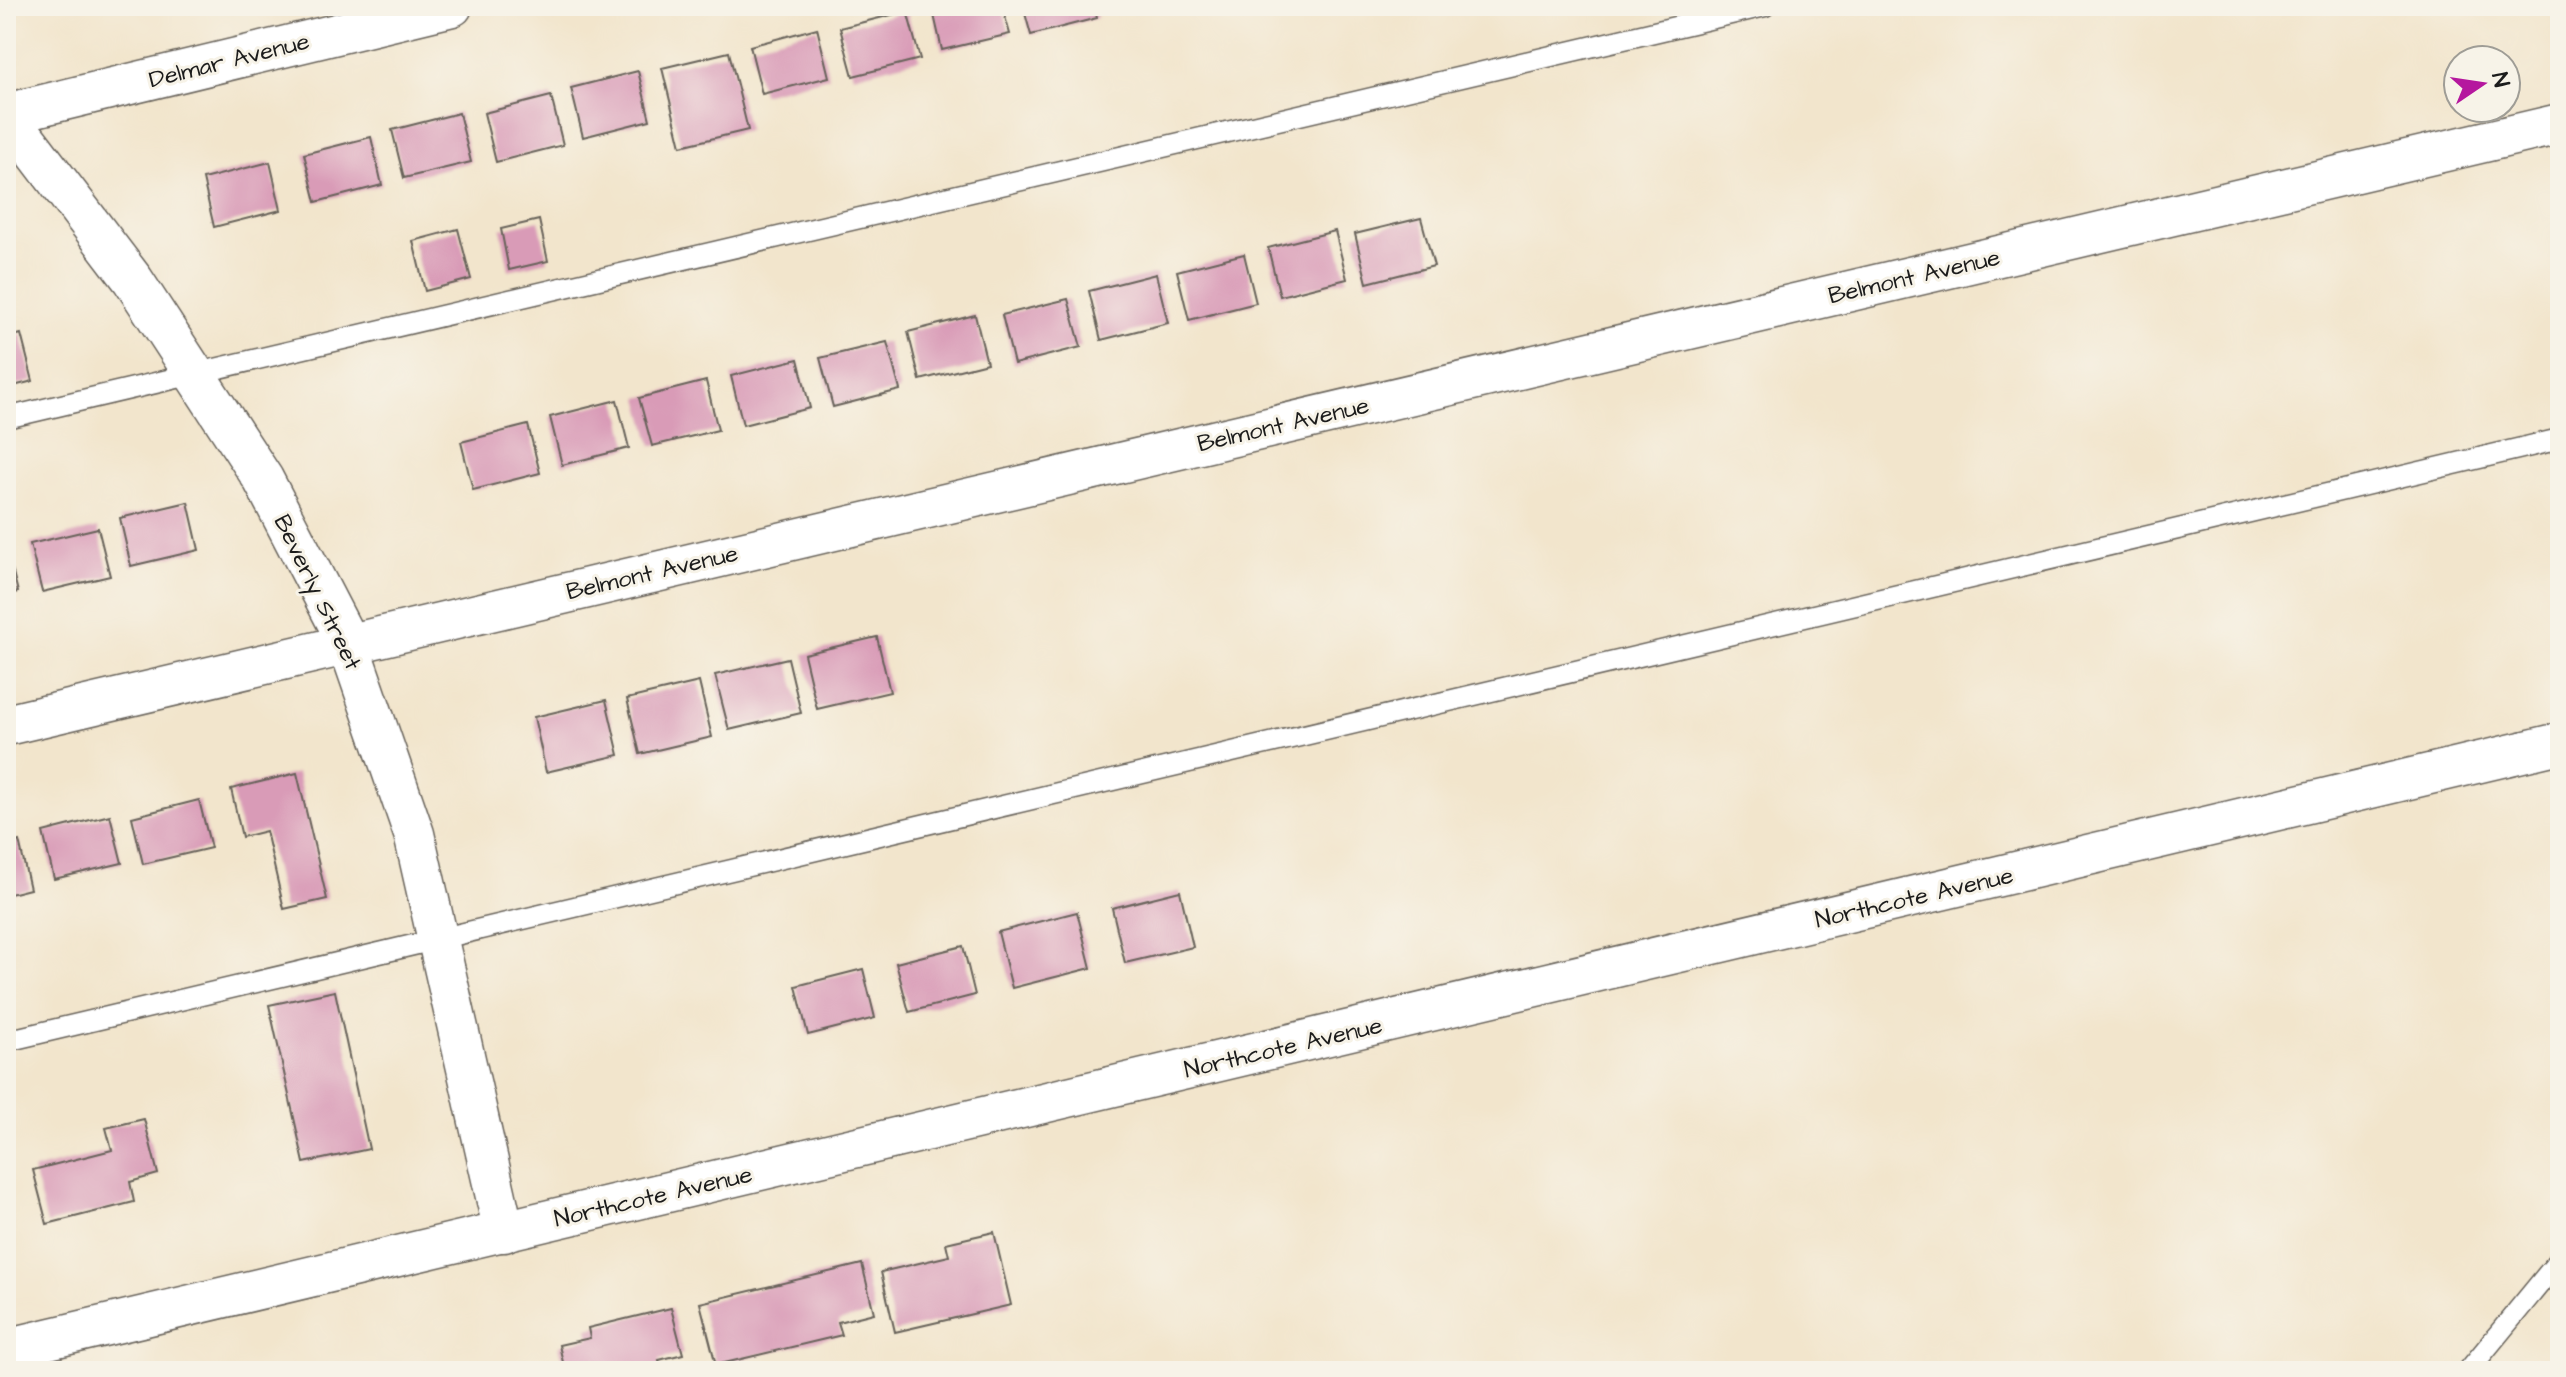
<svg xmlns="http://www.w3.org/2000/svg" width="2566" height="1377" font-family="'Architects Daughter',sans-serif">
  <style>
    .building { fill: #d99bb7 }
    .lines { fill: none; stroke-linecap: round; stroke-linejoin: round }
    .service-casing { stroke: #67625a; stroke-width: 23 }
    .minor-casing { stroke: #67625a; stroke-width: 43 }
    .service { stroke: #fff; stroke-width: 20 }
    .minor { stroke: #fff; stroke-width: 40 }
    .labels { text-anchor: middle; stroke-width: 6; stroke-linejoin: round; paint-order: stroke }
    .street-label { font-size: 24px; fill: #1c1c1c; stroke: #f7f3e8 }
  </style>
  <rect width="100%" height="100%" fill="#f7f3e8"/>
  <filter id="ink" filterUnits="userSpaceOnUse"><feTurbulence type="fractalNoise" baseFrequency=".0125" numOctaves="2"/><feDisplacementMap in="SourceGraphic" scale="16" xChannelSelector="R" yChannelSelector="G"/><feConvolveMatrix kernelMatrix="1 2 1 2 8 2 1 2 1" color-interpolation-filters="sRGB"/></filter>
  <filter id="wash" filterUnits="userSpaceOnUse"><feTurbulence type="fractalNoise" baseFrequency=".006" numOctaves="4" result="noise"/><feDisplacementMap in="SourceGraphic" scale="32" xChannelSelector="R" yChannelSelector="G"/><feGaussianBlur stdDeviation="1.8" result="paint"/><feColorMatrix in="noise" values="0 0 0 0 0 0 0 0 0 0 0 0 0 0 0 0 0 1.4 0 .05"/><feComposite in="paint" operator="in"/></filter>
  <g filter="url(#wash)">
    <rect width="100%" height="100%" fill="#f2e5cc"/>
    <g id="blocks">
      <g class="building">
        <path d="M932 6H1002L1010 34 942 50Z"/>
        <path d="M1023 6H1094L1097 18 1031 35Z"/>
        <path d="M907 11 920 59 853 76 840 28Z"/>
        <path d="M817 28 829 77 762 94 750 46Z"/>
        <path d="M729 52 748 130 681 146 662 68Z"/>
        <path d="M638 71 650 120 583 137 571 88Z"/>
        <path d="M551 96 563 145 496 162 484 113Z"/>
        <path d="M459 113 471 162 404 178 392 130Z"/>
        <path d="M371 137 382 185 316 202 304 154Z"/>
        <path d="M270 162 281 210 214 227 203 179Z"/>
        <path d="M1421 218 1434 266 1367 283 1355 234Z"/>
        <path d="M539 220 548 261 509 270 501 229Z"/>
        <path d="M458 229 471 279 425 291 413 241Z"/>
        <path d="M1335 231 1347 279 1280 296 1268 248Z"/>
        <path d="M1244 254 1256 303 1189 320 1177 271Z"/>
        <path d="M1156 274 1168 323 1101 340 1089 291Z"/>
        <path d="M1068 299 1081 347 1014 364 1002 315Z"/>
        <path d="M975 315 987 363 920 380 908 332Z"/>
        <path d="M21 334 33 381 6 388V338Z"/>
        <path d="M887 342 900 390 833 407 820 358Z"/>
        <path d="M798 359 810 408 743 425 731 376Z"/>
        <path d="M706 381 718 430 652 446 639 398Z"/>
        <path d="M617 400 629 448 562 465 550 417Z"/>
        <path d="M528 425 540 473 473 490 461 442Z"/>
        <path d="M188 502 199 550 131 566 120 518Z"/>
        <path d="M98 528 110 576 42 592 30 544Z"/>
        <path d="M7 549 18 592 6 595V550Z"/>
        <path d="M877 637 890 692 817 709 804 654Z"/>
        <path d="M788 658 801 713 729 730 715 675Z"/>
        <path d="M699 682 712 737 640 754 627 699Z"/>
        <path d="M606 700 619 755 546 772 534 717Z"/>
        <path d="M297 773 327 899 284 909 266 831 242 837 231 789Z"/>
        <path d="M199 800 211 848 143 864 132 817Z"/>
        <path d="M110 815 122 863 54 879 43 832Z"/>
        <path d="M19 841 30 889 6 895V845Z"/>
        <path d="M1180 891 1193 947 1125 963 1112 908Z"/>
        <path d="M1077 912 1091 968 1012 988 998 932Z"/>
        <path d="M963 946 975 995 909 1012 896 963Z"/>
        <path d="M863 969 875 1018 808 1035 796 986Z"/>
        <path d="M335 991 369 1149 304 1163 269 1005Z"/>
        <path d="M144 1119 158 1174 130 1182 134 1202 47 1224 33 1170 112 1150 106 1128Z"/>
        <path d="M994 1232 1011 1305 895 1332 881 1272 949 1256 946 1243Z"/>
        <path d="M862 1264 874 1313 838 1322 842 1335 716 1365 700 1303Z"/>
        <path d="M671 1308 683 1354 659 1360 662 1371H565L559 1345 590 1338 588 1328Z"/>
      </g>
    </g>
  </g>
  <g filter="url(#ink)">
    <use href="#blocks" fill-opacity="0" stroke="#67625a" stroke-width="2"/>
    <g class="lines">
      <g class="service-casing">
        <g id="service">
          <path d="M6 418 1765 6"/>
          <path d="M6 1041 2560 439"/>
          <path d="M2468 1371 2560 1259"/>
        </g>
      </g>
      <g class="minor-casing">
        <g id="minor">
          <path d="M6 113 133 280 263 479 348 643 414 834 504 1232"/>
          <path d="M6 114 452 6"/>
          <path d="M6 725 2560 124"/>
          <path d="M6 1349 2560 743"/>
        </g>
      </g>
      <use href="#service" class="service"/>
      <use href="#minor" class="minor"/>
    </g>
  </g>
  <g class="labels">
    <g class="street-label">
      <text transform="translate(229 60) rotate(-14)" y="8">Delmar Avenue</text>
      <text transform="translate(1914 276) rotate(-13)" y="8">Belmont Avenue</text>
      <text transform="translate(1283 424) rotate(-13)" y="8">Belmont Avenue</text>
      <text transform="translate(652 572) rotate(-13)" y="8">Belmont Avenue</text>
      <text transform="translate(318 592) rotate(64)" y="8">Beverly Street</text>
      <text transform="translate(1914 897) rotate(-13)" y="8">Northcote Avenue</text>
      <text transform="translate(1283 1047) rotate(-13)" y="8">Northcote Avenue</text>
      <text transform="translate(653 1196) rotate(-13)" y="8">Northcote Avenue</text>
    </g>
  </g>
  <rect width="2566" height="1377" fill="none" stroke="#f7f3e8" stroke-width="32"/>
  <g transform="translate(2482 84) rotate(77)"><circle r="38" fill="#f7f3e8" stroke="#9f9d96" stroke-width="2"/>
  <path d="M0-6L14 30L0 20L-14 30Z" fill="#b5179e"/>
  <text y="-12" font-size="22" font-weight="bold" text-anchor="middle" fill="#1c1c1c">N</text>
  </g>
</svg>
